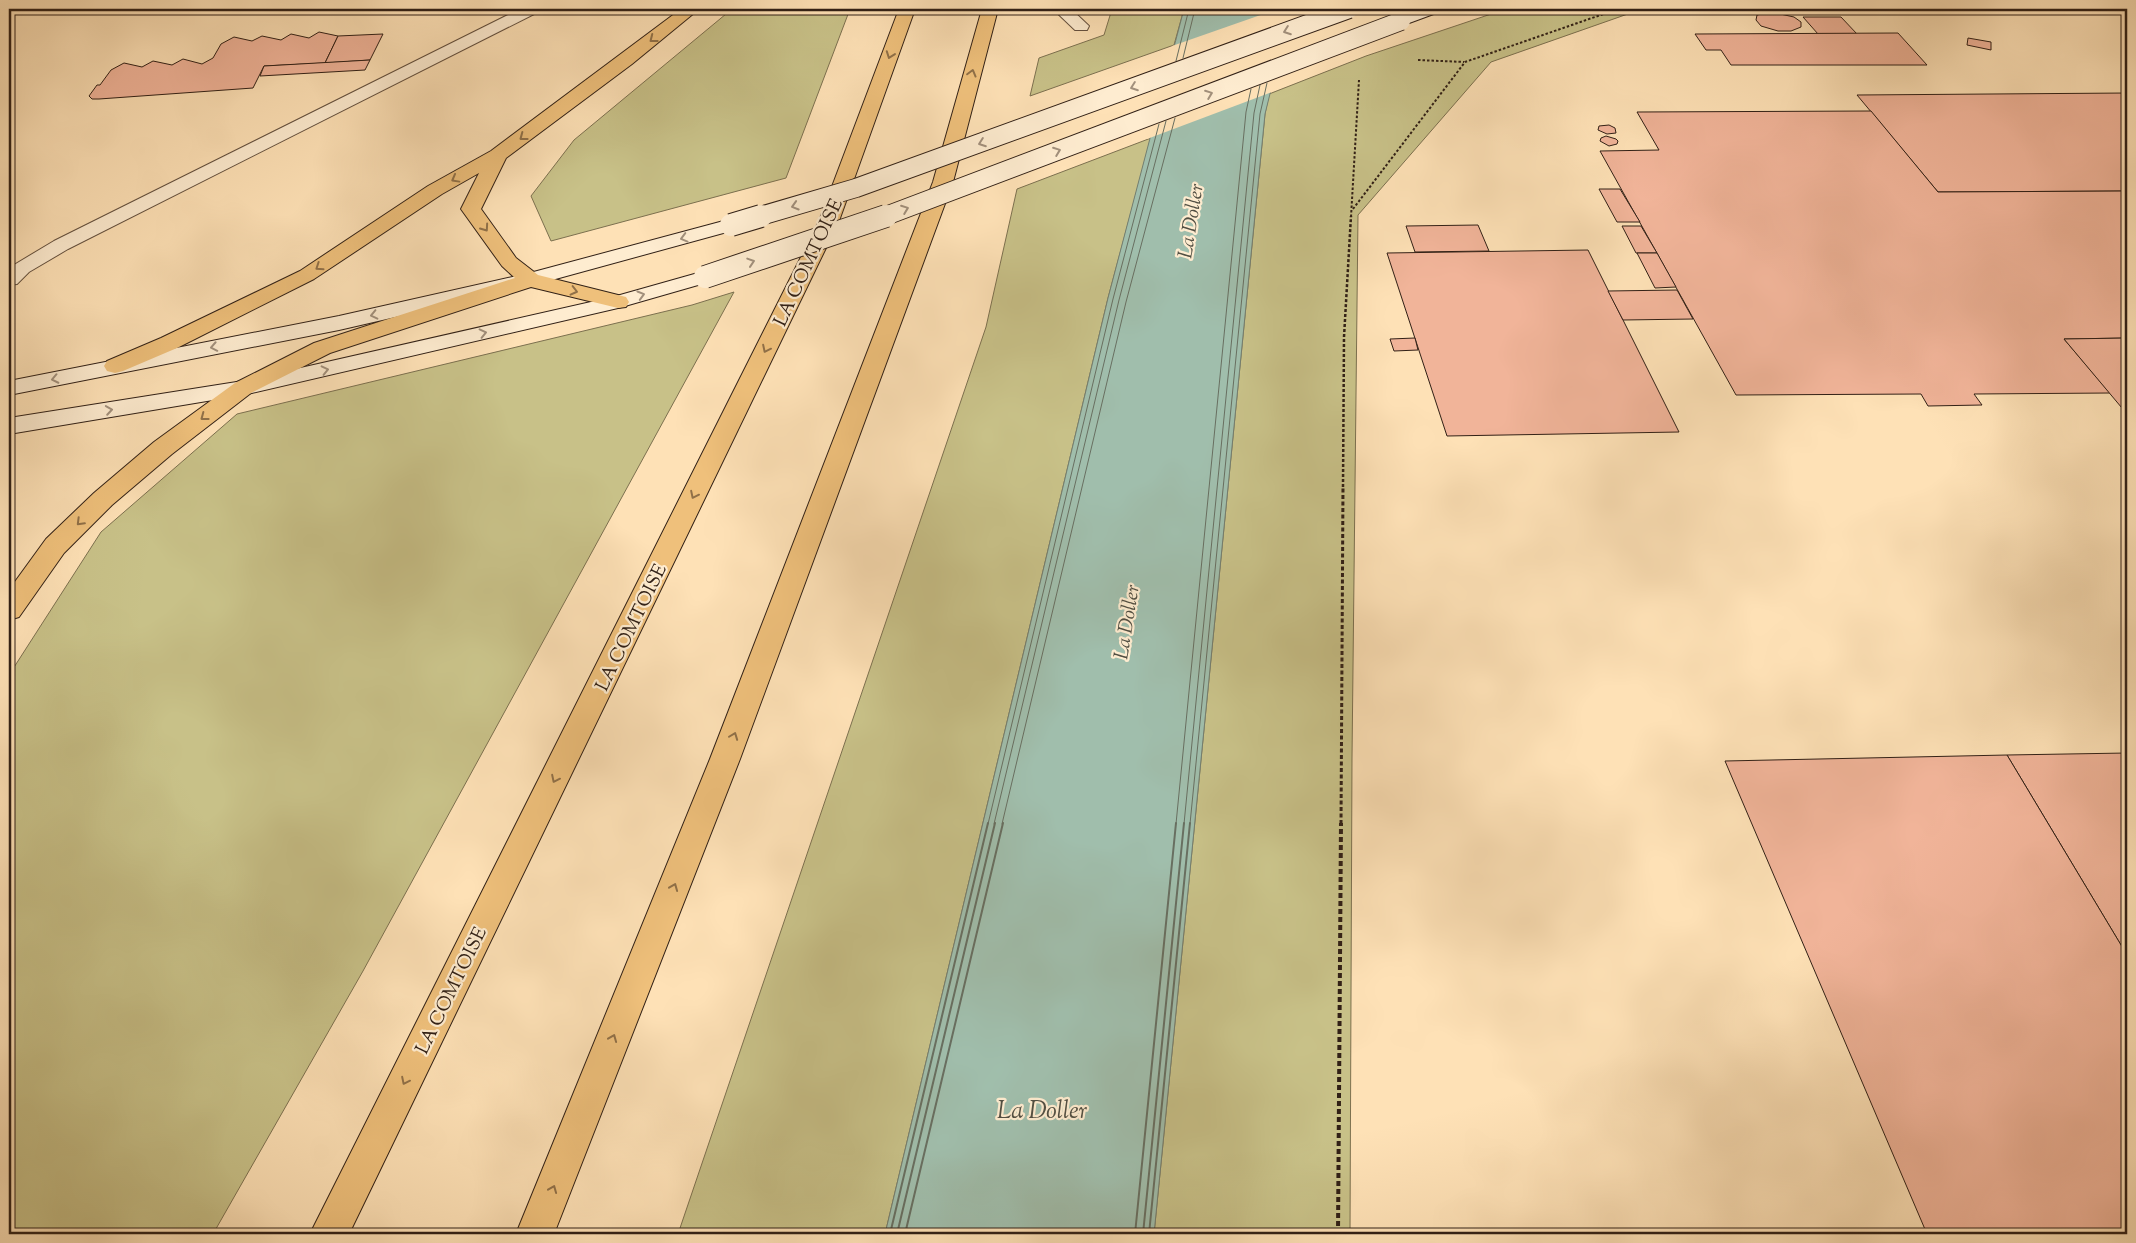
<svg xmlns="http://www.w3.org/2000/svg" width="2136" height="1243" font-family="'Sorts Mill Goudy',serif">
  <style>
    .green { fill: #c8c188; stroke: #7c704f }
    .water { fill: #a0beac; stroke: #747f70 }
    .pier { fill: #fee1b6 }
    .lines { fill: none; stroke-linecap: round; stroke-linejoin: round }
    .shore-far1 { stroke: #686f61; stroke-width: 1 }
    .shore { stroke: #686f61; stroke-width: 2 }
    .building { fill: #f1b499; stroke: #312016 }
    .lane-casing { stroke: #64503e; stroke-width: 2 }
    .secondary-casing { stroke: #312016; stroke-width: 2 }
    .highway-casing { stroke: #312016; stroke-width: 2 }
    .path-far3 { stroke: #312016; stroke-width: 2; stroke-dasharray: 2.5 2; stroke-linecap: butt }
    .path-far2 { stroke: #312016; stroke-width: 2.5; stroke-dasharray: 3 2; stroke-linecap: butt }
    .path-far1 { stroke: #312016; stroke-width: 3; stroke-dasharray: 4 2.5; stroke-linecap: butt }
    .path { stroke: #312016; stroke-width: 4; stroke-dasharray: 5 3; stroke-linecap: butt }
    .lane { fill: #feecd0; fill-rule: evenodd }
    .secondary { fill: #feecd0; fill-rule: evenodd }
    .highway { fill: #efc07b; fill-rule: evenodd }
    .secondary-bridge-far1-casing { stroke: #312016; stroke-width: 20; stroke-linecap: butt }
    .secondary-bridge-casing { stroke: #312016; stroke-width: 24; stroke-linecap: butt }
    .secondary-bridge-far1 { stroke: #feecd0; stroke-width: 18 }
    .secondary-bridge { stroke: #feecd0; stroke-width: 22 }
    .oneway { stroke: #a2907c }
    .oneway2 { stroke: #907048 }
    .labels { text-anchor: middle; stroke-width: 4.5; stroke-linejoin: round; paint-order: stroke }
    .street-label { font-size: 19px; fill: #312016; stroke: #feecd0 }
    .water-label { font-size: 20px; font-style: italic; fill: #524f43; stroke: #feecd0 }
    .near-water-label { font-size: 24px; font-style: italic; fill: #524f43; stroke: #feecd0 }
  </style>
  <rect width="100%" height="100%" fill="#fee1b6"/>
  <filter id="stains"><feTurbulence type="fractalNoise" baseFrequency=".004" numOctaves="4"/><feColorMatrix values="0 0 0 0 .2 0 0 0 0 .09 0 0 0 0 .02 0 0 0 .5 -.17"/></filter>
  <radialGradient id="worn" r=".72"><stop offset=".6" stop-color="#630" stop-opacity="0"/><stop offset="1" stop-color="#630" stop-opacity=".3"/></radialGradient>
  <g class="green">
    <path d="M732 9H850L786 178 551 241 531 196 574 140Z"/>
    <path d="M1112 9H1184L1174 45 1030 96 1039 58 1104 35Z"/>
    <path d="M1506 9H1642L1491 62 1358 215 1352 758 1350 1234H1154L1265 114 1269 94 1366 56Z"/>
    <path d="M1151 138 1108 298 885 1234H678L986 327 1017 189Z"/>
    <path d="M734 292 363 971 213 1234H9V675L101 532 237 414 692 305Z"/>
  </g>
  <path class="water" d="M1184 9H1291L1265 114 1154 1234H885L1108 298Z"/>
  <path class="pier" d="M1278 9H1293L1272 92 1147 139 1172 46Z"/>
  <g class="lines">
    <g class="shore-far1">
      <path d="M1183 58 1195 9"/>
      <path d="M1176 61 1189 9"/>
      <path d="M988 824 1113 299 1159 124"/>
      <path d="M994 824 1119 300 1166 121"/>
      <path d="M1002 824 1126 302 1175 118"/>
      <path d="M1176 824 1246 112 1251 89"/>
      <path d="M1184 824 1254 113 1260 85"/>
      <path d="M1190 824 1260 114 1267 83"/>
    </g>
    <g class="shore">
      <path d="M890 1234 988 823"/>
      <path d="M897 1234 995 823"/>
      <path d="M905 1234 1003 823"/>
      <path d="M1135 1234 1176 823"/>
      <path d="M1143 1234 1184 823"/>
      <path d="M1149 1234 1190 823"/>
    </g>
  </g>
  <g class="building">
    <path d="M1771 12 1794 17 1801 22V27L1791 31H1778L1761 26 1756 20 1757 15Z"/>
    <path d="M1803 17H1841L1857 34H1818Z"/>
    <path d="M319 32 338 36 325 63 264 66 253 88 99 99H92L89 96 97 85H100L111 70 124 63 142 67 153 61 172 65 183 59 202 64 213 58 221 44 234 37 252 41 262 36 281 40 291 34 309 38Z"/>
    <path d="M1898 33 1927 65H1731L1721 50H1706L1695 34Z"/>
    <path d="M383 34 370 60 325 63 338 36Z"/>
    <path d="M1968 38 1991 42V50L1967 45Z"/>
    <path d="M370 60 365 70 260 76 264 66Z"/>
    <path d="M2127 93V191L1938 192 1857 95Z"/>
    <path d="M1871 111 1938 192 2127 191V338L2064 339 2110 393 1974 394 1982 405 1928 406 1921 394 1736 395 1600 151 1659 150 1637 112Z"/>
    <path d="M1609 125 1615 128 1616 133 1607 134 1598 130 1599 126Z"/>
    <path d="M1606 136 1616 139 1618 141 1617 144 1609 146 1600 141 1601 138Z"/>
    <path d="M1599 189H1620L1640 222H1617Z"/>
    <path d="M1478 225 1489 251 1415 252 1406 226Z"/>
    <path d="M1622 226H1641L1657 253H1636Z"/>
    <path d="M1588 250 1679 432 1447 436 1387 253Z"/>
    <path d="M1637 253H1657L1676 287 1655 288Z"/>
    <path d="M1677 290 1693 319 1623 320 1608 291Z"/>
    <path d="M1415 338 1418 350 1394 351 1390 339Z"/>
    <path d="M2127 338V414L2064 339Z"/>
    <path d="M2127 753V955L2007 755Z"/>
    <path d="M2007 755 2127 955V1234H1927L1725 761Z"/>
  </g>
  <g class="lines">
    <g class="lane-casing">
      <g id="lane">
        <path d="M520 9H540L538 12 68 249 29 272 17 284 9 285V268L54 241Z"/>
        <path d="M1053 9H1071L1089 26 1087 30H1075Z"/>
      </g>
    </g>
    <g class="secondary-casing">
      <g id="secondary">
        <path d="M1419 9H1441L1439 12 1401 26 1395 24 1393 21 1395 18Z"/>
        <path d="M731 219 738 221 741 225 738 229 530 286 339 330 9 395V381L339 316 526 274Z"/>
        <path d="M705 271 712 273 716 277 712 281 618 308 243 395 9 434V418L243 381 613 297Z"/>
      </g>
    </g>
    <g class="highway-casing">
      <g id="highway">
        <path d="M681 9H699L632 64 506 158 481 209 516 258 538 275 626 297 629 302 626 307 618 308 531 287 330 353 251 393 172 454 112 505 64 553 19 617 9 620V590L46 539 94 493 154 442 235 383 314 343 515 278 502 266 461 209 479 173 442 194 314 279 177 348 123 371 115 373 107 371 104 366 107 361 161 338 300 271 428 186 491 151Z"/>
        <path d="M899 9H915L839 221 349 1234H310L819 221Z"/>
        <path d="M982 9H998L953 182 740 759 554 1234H516L710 759 933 182Z"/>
      </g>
    </g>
    <g class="path-far3">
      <path d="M1418 60 1464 62"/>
      <path d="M1353 209 1465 62 1618 9"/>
      <path d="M1351 217 1359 80"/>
    </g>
    <path class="path-far2" d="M1343 487 1344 337 1351 216"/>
    <path class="path-far1" d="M1341 824 1343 486"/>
    <path class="path" d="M1338 1234 1341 823"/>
    <use href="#lane" class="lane"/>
    <use href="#secondary" class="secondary"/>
    <use href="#highway" class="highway"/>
    <g class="secondary-bridge-far1-casing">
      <g id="secondary-bridge-far1">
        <path d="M757 217 856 188 1349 9"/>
        <path d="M883 217 1401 21"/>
      </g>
    </g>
    <g class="secondary-bridge-casing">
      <g id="secondary-bridge">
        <path d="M731 225 761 216"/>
        <path d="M705 277 886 216"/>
      </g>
    </g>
    <use href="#secondary-bridge-far1" class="secondary-bridge-far1"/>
    <use href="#secondary-bridge" class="secondary-bridge"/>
  </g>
  <defs><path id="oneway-chevron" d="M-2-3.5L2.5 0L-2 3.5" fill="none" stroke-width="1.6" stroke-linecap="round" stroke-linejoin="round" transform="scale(1.25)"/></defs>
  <g class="oneway">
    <use href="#oneway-chevron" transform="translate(1287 31) rotate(160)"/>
    <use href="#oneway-chevron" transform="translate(1134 87) rotate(160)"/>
    <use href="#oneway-chevron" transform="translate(1209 94) rotate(-21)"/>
    <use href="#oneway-chevron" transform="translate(982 143) rotate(160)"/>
    <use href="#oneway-chevron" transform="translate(1057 151) rotate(-21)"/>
    <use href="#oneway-chevron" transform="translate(795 206) rotate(163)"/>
    <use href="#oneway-chevron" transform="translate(905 209) rotate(-21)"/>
    <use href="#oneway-chevron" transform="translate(684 238) rotate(165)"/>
    <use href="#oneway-chevron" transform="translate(751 262) rotate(-18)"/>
    <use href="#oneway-chevron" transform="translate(641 295) rotate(-16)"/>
    <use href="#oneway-chevron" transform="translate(374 315) rotate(167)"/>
    <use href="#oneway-chevron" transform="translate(483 333) rotate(-13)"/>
    <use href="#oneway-chevron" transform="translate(214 347) rotate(169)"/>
    <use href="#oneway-chevron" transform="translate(325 370) rotate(-13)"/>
    <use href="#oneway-chevron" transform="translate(55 379) rotate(168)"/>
    <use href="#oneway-chevron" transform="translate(109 410) rotate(-9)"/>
  </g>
  <g class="oneway2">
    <use href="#oneway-chevron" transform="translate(653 39) rotate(142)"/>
    <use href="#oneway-chevron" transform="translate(890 55) rotate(110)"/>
    <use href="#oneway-chevron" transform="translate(972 73) rotate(-75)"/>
    <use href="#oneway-chevron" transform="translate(523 137) rotate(143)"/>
    <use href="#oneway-chevron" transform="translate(455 179) rotate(151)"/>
    <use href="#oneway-chevron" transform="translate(485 228) rotate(55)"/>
    <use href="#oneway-chevron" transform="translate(319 267) rotate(146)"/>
    <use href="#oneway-chevron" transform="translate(574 291) rotate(14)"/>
    <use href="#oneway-chevron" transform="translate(766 349) rotate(116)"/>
    <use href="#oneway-chevron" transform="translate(204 417) rotate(143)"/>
    <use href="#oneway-chevron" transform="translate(694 495) rotate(116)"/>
    <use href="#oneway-chevron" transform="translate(80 522) rotate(135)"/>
    <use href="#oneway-chevron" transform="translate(734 736) rotate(-69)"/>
    <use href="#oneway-chevron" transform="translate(555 779) rotate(116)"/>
    <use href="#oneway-chevron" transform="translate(674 887) rotate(-68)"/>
    <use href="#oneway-chevron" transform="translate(613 1038) rotate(-68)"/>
    <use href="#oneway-chevron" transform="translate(405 1081) rotate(116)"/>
    <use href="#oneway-chevron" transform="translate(553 1189) rotate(-68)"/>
  </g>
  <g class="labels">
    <g class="street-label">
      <text transform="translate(807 262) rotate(-65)" y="7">LA COMTOISE</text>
      <text transform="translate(630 627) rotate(-64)" y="7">LA COMTOISE</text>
      <text transform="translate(450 990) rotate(-64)" y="7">LA COMTOISE</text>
    </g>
    <g class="water-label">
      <text transform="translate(1190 221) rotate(-81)" y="7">La Doller</text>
      <text transform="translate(1126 622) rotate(-81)" y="7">La Doller</text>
    </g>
    <g class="near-water-label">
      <text x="1042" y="1118">La Doller</text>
    </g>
  </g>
  <rect width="2136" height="1243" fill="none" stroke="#fee1b6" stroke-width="30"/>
  <rect x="10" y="10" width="2116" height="1223" fill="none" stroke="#312016" stroke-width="2.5"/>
  <rect x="15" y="15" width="2106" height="1213" fill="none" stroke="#312016"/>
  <rect width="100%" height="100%" filter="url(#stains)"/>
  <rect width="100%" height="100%" fill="url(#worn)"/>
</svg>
